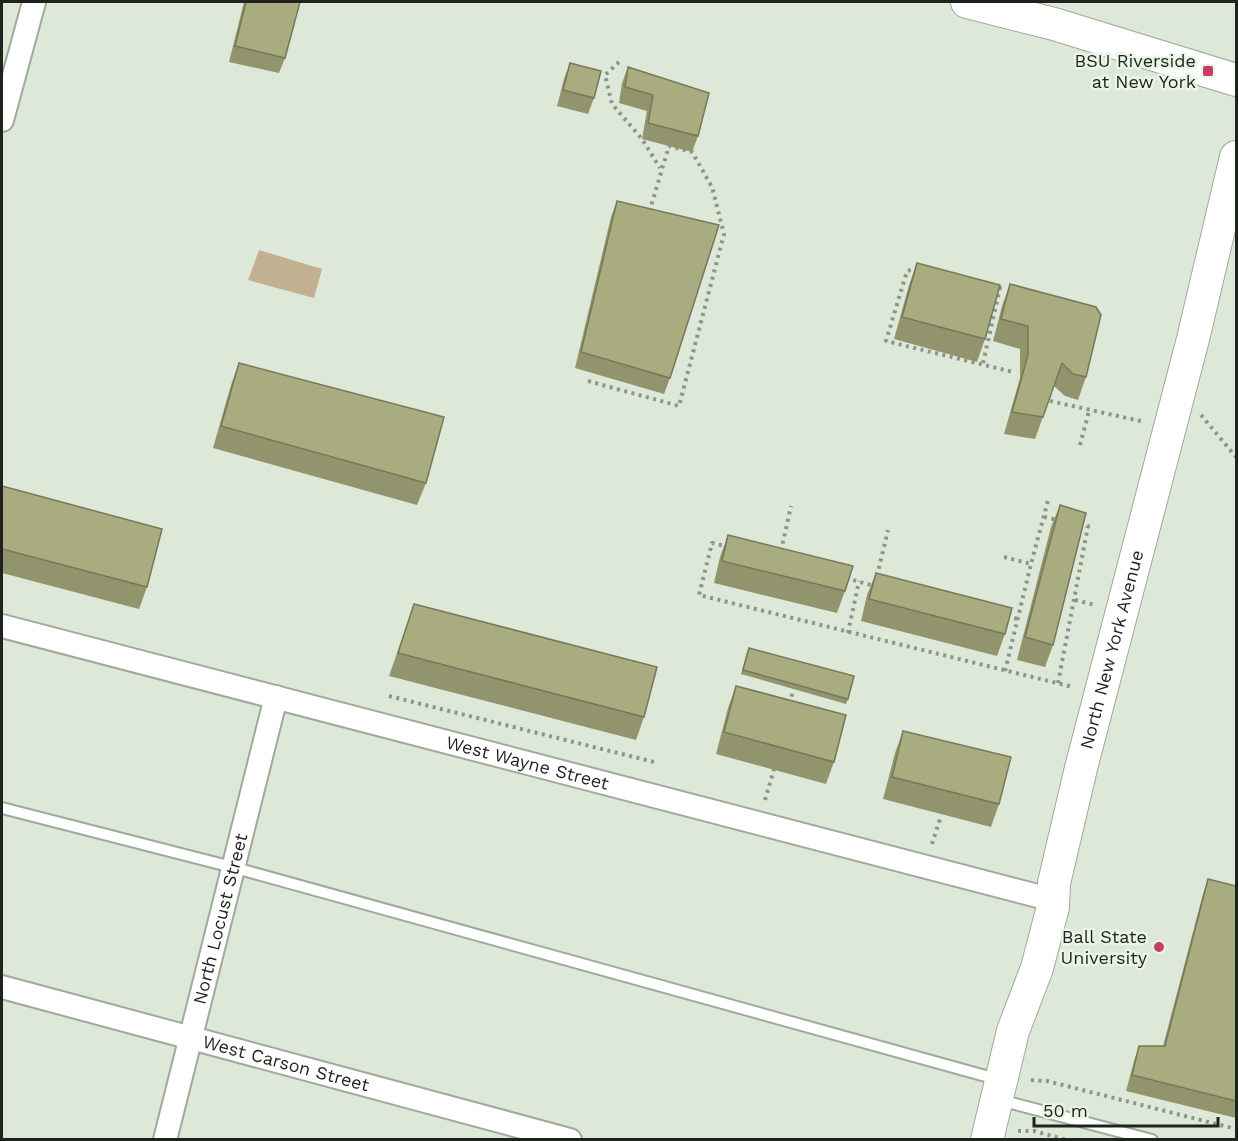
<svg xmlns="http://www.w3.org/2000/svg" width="1238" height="1141" font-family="'Work Sans',sans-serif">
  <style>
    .green { fill: #c2b191 }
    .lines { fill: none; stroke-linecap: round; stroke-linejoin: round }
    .lane-casing { stroke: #a0aa9c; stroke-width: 14 }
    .street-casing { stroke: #a0aa9c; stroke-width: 26 }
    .secondary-casing { stroke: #a0aa9c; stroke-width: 34 }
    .path { stroke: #8d958b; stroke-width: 4; stroke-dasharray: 3 4.5; stroke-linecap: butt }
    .lane { stroke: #fff; stroke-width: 10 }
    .street { stroke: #fff; stroke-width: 22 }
    .secondary { stroke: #fff; stroke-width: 32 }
    .wall { fill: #91946d }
    .building { fill: #a9ac7f; stroke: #767859; stroke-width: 1.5 }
    .poi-dot { fill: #c93b68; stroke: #eaf5e6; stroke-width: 2 }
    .labels { text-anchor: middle; stroke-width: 5; stroke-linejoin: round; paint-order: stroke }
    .poi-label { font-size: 18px; fill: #1f231e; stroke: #eaf5e6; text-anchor: end }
    .street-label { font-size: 18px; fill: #1f231e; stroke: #eaf5e6 }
  </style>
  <rect width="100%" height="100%" fill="#dde8d9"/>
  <path class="green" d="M259 250 322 269 314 298 248 280Z"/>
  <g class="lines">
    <g class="lane-casing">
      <g id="lane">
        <path d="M2 808 232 867 1000 1080"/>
        <path d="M1000 1100 1152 1140"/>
      </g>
    </g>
    <g class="street-casing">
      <g id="street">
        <path d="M2 120 34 2"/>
        <path id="s1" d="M2 626 1053 900"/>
        <path id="s2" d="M2 987 570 1140"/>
        <path id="s3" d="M165 1140 276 697"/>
      </g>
    </g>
    <g class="secondary-casing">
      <g id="secondary">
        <path d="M967 2 1054 24 1236 80"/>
        <path id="s4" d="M987 1140 1013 1031 1037 968 1053 907 1054 883 1081 768 1193 339 1236 157"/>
      </g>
    </g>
    <g class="path">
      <path d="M619 62 605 75 612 104 642 139 660 168"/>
      <path d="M918 268 907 271 886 341 1013 372"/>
      <path d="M983 363 1000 288 995 287"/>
      <path d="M588 381 679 406 724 234 712 187 692 152 669 146 649 213"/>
      <path d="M1050 401 1145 422"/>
      <path d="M1201 415 1236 457"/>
      <path d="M1080 445 1089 411"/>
      <path d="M1044 517 1058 520"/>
      <path d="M729 547 712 543 699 595 1073 687"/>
      <path d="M781 551 791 506"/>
      <path d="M1004 557 1031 564 1049 497"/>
      <path d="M877 576 888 530"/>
      <path d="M846 578 874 586"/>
      <path d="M1075 600 1095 605"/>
      <path d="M1007 616 1018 619"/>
      <path d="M848 633 859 581"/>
      <path d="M1005 671 1031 564"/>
      <path d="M1058 683 1088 526 1080 524"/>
      <path d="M389 696 658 763"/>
      <path d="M790 704 793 690"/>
      <path d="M765 800 774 769"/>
      <path d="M932 844 941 816"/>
      <path d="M1031 1080 1047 1081 1236 1129"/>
      <path d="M1018 1131H1034L1067 1140"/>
    </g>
    <use href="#lane" class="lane"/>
    <use href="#street" class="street"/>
    <use href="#secondary" class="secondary"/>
  </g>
  <g class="wall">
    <path d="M244 2H300L285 58 279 73 229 62Z"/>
    <path d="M570 63 594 98 588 114 557 106 564 79Z"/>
    <path d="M628 67 698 136 692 152 642 139 647 111 619 103 622 83Z"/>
    <path d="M617 201 670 378 664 394 575 368 611 217Z"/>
    <path d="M917 263 985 339 977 362 894 339 909 285Z"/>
    <path d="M1010 284 1086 377 1078 400 1065 396 1054 386 1035 439 1004 434 1020 378V349L993 341 1002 306Z"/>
    <path d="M239 363 426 483 417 505 213 448 231 385Z"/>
    <path d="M2 486 147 587 139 609 2 573Z"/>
    <path d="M1060 505 1053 645 1045 667 1017 660 1051 527Z"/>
    <path d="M728 535 845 591 837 613 714 583 720 557Z"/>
    <path d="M876 573 1005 634 997 656 861 621 867 595Z"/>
    <path d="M414 604 644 717 636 740 389 676Z"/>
    <path d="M747 652 848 699 846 704 741 674Z"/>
    <path d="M736 686 834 762 826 784 716 754 728 708Z"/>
    <path d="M903 731 999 804 991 827 883 799 895 753Z"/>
    <path d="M1208 879 1236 886V1118L1126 1091 1134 1061 1139 1046H1163L1203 894Z"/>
  </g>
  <g class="building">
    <path d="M246 2H300L285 58 235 46Z"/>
    <path d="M570 63 601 71 594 98 563 90Z"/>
    <path d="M628 67 709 93 698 136 648 123 653 95 625 87Z"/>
    <path d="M617 201 719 225 670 378 581 352Z"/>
    <path d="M917 263 1000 285 985 339 902 317Z"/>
    <path d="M1010 284 1096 307 1101 315 1086 377 1073 374 1062 363 1043 417 1012 412 1028 355V326L1001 319Z"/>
    <path d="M239 363 444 417 426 483 221 426Z"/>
    <path d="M2 486 162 529 147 587 2 549Z"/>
    <path d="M1060 505 1086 513 1053 645 1025 637Z"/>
    <path d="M728 535 853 566 845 591 722 561Z"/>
    <path d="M876 573 1012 608 1005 634 869 599Z"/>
    <path d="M414 604 657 667 644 717 398 653Z"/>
    <path d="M749 648 854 676 848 699 743 670Z"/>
    <path d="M736 686 846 715 834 762 724 732Z"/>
    <path d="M903 731 1011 757 999 804 892 777Z"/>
    <path d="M1208 879 1236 886V1101L1132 1075 1139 1046H1165Z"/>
  </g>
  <g class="poi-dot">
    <rect x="1202" y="65" width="12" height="12" rx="3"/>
    <circle cx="1159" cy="947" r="6"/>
  </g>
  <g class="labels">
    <g class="poi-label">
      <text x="1196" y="67">BSU Riverside<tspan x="1196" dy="21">at New York</tspan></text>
      <text x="1147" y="943">Ball State<tspan x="1147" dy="21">University</tspan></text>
    </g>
    <g class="street-label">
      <text dy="6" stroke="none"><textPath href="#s4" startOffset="507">North New York Avenue</textPath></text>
      <text dy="6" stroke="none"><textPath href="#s1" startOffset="543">West Wayne Street</textPath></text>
      <text dy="6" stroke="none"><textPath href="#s3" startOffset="228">North Locust Street</textPath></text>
      <text dy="6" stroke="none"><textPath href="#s2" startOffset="294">West Carson Street</textPath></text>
    </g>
  </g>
  <rect width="1238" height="1141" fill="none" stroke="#1f231e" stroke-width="6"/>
  <path d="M1034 1117v9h184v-9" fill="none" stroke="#1f231e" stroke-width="3"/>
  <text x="1043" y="1117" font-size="18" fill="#1f231e" stroke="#eaf5e6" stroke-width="4.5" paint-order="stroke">50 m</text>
</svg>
